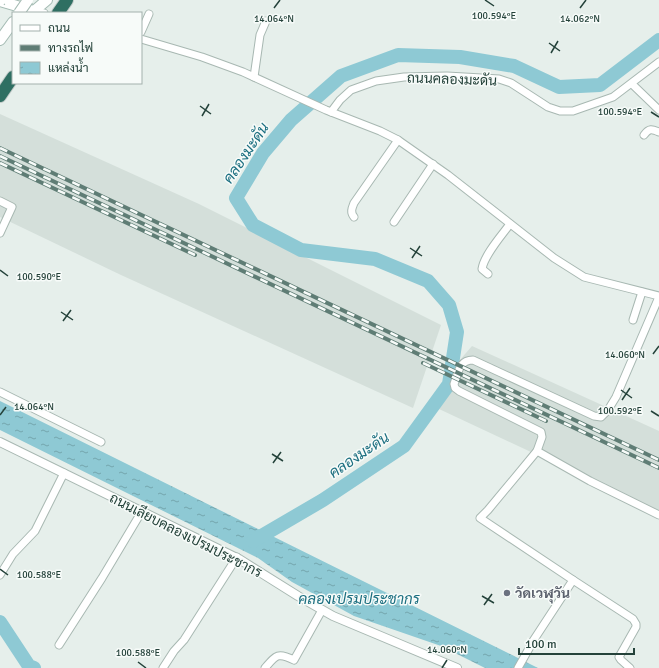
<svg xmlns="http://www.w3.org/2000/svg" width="659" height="668" font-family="Signika,Sarabun,sans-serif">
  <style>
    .built { fill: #d4dfda }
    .water { fill: url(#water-ripples) }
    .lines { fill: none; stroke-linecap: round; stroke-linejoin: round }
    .river { stroke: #8ec9d4; stroke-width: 14 }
    .minor-casing { stroke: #a8b8b2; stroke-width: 9 }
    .tertiary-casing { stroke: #a8b8b2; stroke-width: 10 }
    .secondary-casing { stroke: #a4bbb3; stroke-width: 12 }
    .motorway-casing { stroke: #c2cac8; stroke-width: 14 }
    .minor { stroke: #fff; stroke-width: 7 }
    .tertiary { stroke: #fff; stroke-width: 8 }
    .secondary { stroke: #fff; stroke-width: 10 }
    .motorway { stroke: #2f6f62; stroke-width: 12 }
    .rail-casing { stroke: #5f7d75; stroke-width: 4 }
    .rail { stroke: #f7fbf9; stroke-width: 2.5; stroke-dasharray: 8; stroke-linecap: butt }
    .secondary-bridge-casing { stroke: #a4bbb3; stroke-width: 12; stroke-linecap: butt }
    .secondary-bridge { stroke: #fff; stroke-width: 10 }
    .ticks { fill: none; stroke: #24423a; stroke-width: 1.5 }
    .worship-dot { fill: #6b7280; stroke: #f7fbf9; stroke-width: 1.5 }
    .labels { text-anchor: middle; stroke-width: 3; stroke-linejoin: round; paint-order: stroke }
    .street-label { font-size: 14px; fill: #24423a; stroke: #f7fbf9 }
    .worship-label { font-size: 14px; font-weight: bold; fill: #5b616d; stroke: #f7fbf9; text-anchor: start }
    .water-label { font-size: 15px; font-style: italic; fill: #1c6f80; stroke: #f7fbf9 }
    .ticks-label { font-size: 10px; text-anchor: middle; fill: #24423a; stroke: #f7fbf9; stroke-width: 3; stroke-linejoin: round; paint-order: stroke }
  </style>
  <defs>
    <pattern id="water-ripples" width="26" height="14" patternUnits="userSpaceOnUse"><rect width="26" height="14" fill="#8ec9d4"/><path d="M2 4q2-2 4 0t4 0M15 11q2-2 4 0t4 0" fill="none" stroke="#74a5ad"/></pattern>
  </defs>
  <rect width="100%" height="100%" fill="#e6efeb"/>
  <g class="built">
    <path d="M0 114 199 204 441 325 413 408 121 275 0 217Z"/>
    <path d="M472 346 659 431V512L439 409 459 361Z"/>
  </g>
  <path class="water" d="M0 401 538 668H485L441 646 354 616 292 582 258 558 0 430Z"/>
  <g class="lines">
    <g class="river">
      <path d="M253 541 323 500 404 446 449 384 457 332 449 305 428 281 375 259 301 250 253 225 236 198 263 153 291 120 341 76 398 55 460 57 514 66 559 87 600 85 659 40"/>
      <path d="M0 622 29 666 34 668"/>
    </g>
    <g class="minor-casing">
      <g id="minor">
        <path d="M34 11 44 13"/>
        <path d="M141 32 149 14"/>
        <path d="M141 39 202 57 243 72 326 110 380 131 398 140 448 175 554 258 584 277 659 296"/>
        <path d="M254 77 260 35 266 21"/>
        <path d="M632 84 659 110"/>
        <path d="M331 112 340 100 351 90 376 81 404 77 447 76 499 79 511 83 548 107 560 111H573L613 97 659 62"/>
        <path d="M644 135C649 128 652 129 659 132"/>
        <path d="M0 201 12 207 0 233"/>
        <path d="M354 217C350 212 352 208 354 203L398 140"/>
        <path d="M394 222 433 164"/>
        <path d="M488 274 482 269C484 255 502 235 510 224"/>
        <path d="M633 320 642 292"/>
        <path d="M0 392 101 442"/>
        <path d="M537 451 590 481 659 515"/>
        <path d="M0 575 13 554 35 531 64 473"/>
        <path d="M573 580 633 619 636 624V627L619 657 621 660 630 668"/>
        <path d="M533 641 573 580 480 518 488 510 537 451 542 437 541 432 459 391 455 388 454 384C458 373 459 360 473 360L594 416 601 417 608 410 616 397 659 297"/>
        <path d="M59 645 102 578 142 511"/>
        <path d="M163 668 174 651 184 640 237 557"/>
        <path d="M265 668C276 655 278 652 294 660L322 610"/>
        <path d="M518 668 531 645"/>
      </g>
    </g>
    <g class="tertiary-casing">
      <path id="tertiary" d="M0 442 239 559 298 596 333 616 457 668"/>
    </g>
    <g class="secondary-casing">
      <g id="secondary">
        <path d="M0 1 34 11 47 0"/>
        <path d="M0 40 13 22"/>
      </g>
    </g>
    <g class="motorway-casing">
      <g id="motorway">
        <path d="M58 13 67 0"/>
        <path d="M0 96 13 77"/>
      </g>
    </g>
    <use href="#minor" class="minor"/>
    <use href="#tertiary" class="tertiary"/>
    <use href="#secondary" class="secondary"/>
    <use href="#motorway" class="motorway"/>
    <g class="rail-casing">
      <g id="rail">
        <path d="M0 148 659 460"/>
        <path d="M0 156 659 468"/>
        <path d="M0 163 195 255"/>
        <path d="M423 363 546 421"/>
      </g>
    </g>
    <use href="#rail" class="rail"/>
    <g class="secondary-bridge-casing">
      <g id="secondary-bridge">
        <path d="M0 1 1 0"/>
        <path d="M19 13 28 0"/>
      </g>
    </g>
    <use href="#secondary-bridge" class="secondary-bridge"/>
  </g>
  <path class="ticks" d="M485 0 494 6M274 8 280 0M580 8 586 0M549 43 560 51M551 53 558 41M200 106 211 114M651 112 659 117M202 116 209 104M410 248 422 256M412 258 420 246M0 270 8 276M61 312 73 320M63 321 71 310M653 354 659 346M621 390 632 398M622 400 630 388M651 411 659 416M0 415 6 407M272 454 283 461M273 463 281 452M0 569 8 575M482 596 494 603M484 605 492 594M138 662 146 668M442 668 447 660"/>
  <circle class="worship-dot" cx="507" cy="593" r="4"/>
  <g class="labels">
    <g class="street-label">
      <text transform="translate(452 79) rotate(2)" y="5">ถนนคลองมะดัน</text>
      <text transform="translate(186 535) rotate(27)" y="5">ถนนเลียบคลองเปรมประชากร</text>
    </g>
    <g class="worship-label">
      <text x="515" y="598">วัดเวฬุวัน</text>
    </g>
    <g class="water-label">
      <text transform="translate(246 153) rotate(-56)" y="5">คลองมะดัน</text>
      <text transform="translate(359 455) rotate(-34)" y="5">คลองมะดัน</text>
      <text x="359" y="604">คลองเปรมประชากร</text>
    </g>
  </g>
  <g class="ticks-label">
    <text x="494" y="19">100.594°E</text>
    <text x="580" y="22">14.062°N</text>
    <text x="274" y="22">14.064°N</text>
    <text x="620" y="115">100.594°E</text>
    <text x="39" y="280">100.590°E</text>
    <text x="625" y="358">14.060°N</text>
    <text x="34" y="410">14.064°N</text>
    <text x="620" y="414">100.592°E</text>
    <text x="39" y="578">100.588°E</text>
    <text x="447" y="653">14.060°N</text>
    <text x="138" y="656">100.588°E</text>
  </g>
  <rect x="12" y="12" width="130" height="72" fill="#f7fbf9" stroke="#a3b1ad"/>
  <rect x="20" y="25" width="20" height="6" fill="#ffffff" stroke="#a3b1ad"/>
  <text x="48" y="32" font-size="12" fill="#24423a">ถนน</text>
  <rect x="20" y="45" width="20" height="6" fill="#5f7d75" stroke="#a3b1ad"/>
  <text x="48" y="52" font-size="12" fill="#24423a">ทางรถไฟ</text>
  <rect x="20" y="62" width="20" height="12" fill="url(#water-ripples)" stroke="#a3b1ad"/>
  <text x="48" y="72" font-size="12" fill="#24423a">แหล่งน้ำ</text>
  <path d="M519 648v6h115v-6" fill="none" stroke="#24423a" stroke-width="2"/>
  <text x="525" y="648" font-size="12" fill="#24423a" stroke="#f7fbf9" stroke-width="3" paint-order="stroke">100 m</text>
</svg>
